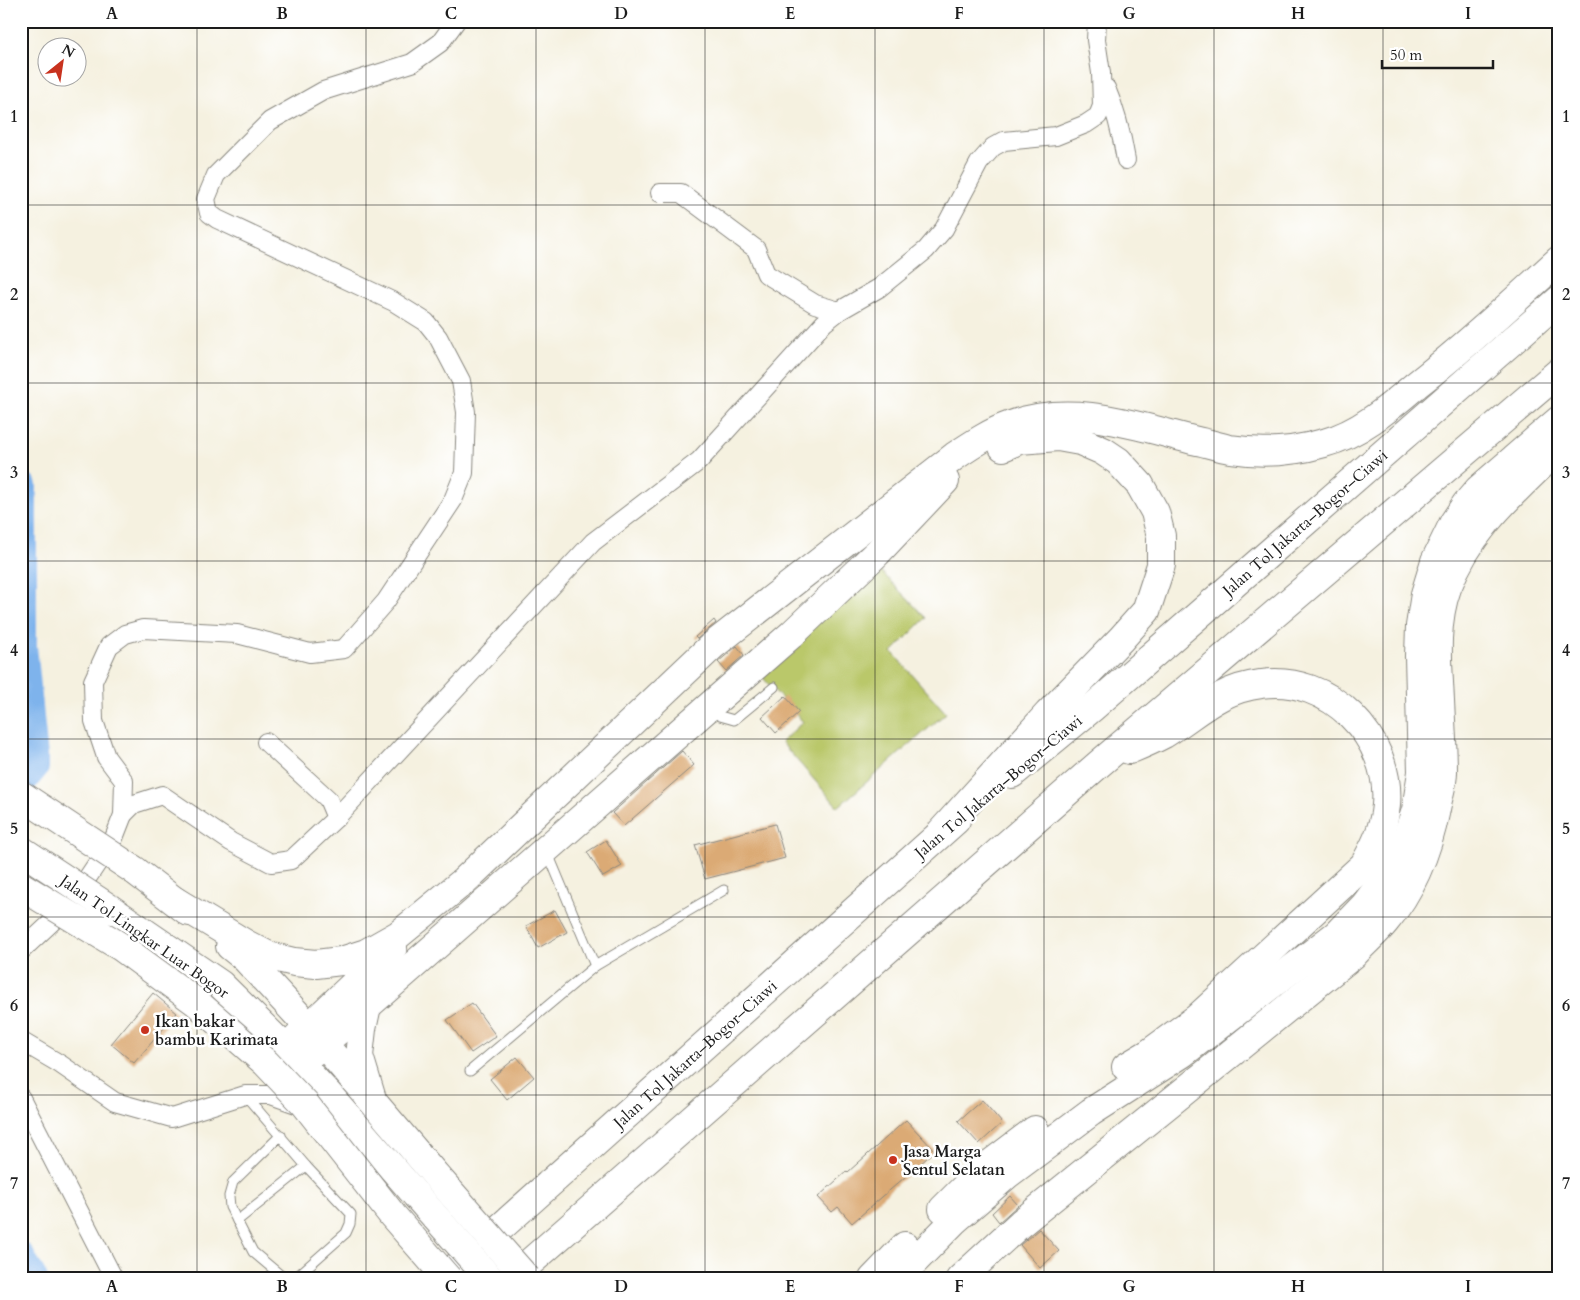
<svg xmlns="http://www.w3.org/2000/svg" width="1580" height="1300" font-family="Cardo,serif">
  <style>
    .green { fill: #bac86a; stroke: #6b7243 }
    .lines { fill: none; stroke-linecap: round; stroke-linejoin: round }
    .river { stroke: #7eb3ec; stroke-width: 26 }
    .building { fill: #dbaa74 }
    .lane-casing { stroke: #88867e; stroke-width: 11 }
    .street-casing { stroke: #88867e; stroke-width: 20 }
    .primary-casing { stroke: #88867e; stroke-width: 30 }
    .highway-casing { stroke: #88867e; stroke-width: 30 }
    .path { stroke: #88867e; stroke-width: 2.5; stroke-dasharray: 1 4; stroke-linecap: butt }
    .lane { stroke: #fff; stroke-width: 9 }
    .street { stroke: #fff; stroke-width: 18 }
    .primary { stroke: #fff; stroke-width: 28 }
    .highway { stroke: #fff; stroke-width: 28 }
    .primary-bridge-casing { stroke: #88867e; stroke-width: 30; stroke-linecap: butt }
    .highway-bridge-casing { stroke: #88867e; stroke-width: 30; stroke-linecap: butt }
    .primary-bridge { stroke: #fff; stroke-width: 28 }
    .highway-bridge { stroke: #fff; stroke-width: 28 }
    .grid { fill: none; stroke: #1c1c1c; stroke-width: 1; stroke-opacity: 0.55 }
    .poi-dot { fill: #c8321e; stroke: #fff; stroke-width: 2 }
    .labels { text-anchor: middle; stroke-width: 5; stroke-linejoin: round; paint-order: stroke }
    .street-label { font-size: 16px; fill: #1c1c1c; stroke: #fff }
    .poi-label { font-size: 16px; font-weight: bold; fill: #1c1c1c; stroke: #fff; text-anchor: start }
    .neatline { fill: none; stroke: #1c1c1c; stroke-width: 2 }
    .grid-label { font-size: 16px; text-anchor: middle; font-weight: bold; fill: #1c1c1c }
  </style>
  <rect width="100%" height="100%" fill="#fff"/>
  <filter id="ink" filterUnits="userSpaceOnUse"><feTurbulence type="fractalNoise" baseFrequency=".02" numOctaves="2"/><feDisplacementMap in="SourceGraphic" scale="10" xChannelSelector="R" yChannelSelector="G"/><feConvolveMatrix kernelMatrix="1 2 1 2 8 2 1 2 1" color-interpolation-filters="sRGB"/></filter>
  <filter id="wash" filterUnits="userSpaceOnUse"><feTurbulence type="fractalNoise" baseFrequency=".0096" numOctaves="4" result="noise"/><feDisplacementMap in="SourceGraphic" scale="20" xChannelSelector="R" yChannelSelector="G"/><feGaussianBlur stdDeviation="1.12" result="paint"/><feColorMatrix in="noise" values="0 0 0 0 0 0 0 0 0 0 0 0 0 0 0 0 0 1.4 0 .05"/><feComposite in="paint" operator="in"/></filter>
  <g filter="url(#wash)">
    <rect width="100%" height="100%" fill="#f5f1e0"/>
    <path class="green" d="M870 560 926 618 892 652 946 713 838 807 781 742 803 722 754 668Z"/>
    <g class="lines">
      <g class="river">
        <path d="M21 483 24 486V646L36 767 21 785"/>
        <path d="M21 1255 35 1279"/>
      </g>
    </g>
    <g id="blocks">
      <g class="building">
        <path d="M714 620 716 623 697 639 695 637Z"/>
        <path d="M737 646 744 655 726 671 718 662Z"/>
        <path d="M785 696 799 712 776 733 762 717Z"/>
        <path d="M682 751 694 765 624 826 612 813Z"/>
        <path d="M775 824 785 858 705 879 695 845Z"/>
        <path d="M606 840 622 866 603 877 587 852Z"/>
        <path d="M555 910 567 932 538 948 526 926Z"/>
        <path d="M153 993 177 1013 134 1063 111 1044Z"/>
        <path d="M472 1003 496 1036 471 1053 447 1020Z"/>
        <path d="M517 1057 534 1077 507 1100 490 1079Z"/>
        <path d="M982 1100 1002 1123 979 1144 958 1121Z"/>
        <path d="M906 1120 935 1151 852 1223 838 1207 832 1212 818 1197 847 1171 848 1172Z"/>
        <path d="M1010 1196 1018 1205 999 1222 992 1213Z"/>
        <path d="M1039 1229 1059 1251 1040 1268 1020 1245Z"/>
      </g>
    </g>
  </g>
  <g filter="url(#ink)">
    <use href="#blocks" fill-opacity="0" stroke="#88867e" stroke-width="1"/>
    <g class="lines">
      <g class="lane-casing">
        <g id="lane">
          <path d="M712 708 720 716 734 720 774 687"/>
          <path d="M547 851 595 966"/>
          <path d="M470 1071 595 966 724 890"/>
          <path d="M245 1095 306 1166 351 1214 350 1224 346 1233 295 1278 289 1279"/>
          <path d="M281 1135 233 1182 229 1196 230 1207 253 1252 285 1279"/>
          <path d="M237 1221 306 1166"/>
        </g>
      </g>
      <g class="street-casing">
        <g id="street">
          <path d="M1106 88C1116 111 1122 136 1126 160"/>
          <path d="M660 193H681L756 249 766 274 815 304 839 311"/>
          <path d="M266 742 328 799 336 818"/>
          <path d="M123 815 134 804 162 795 231 842 271 863 291 860 336 818 593 542 699 461 824 323 839 311 879 288 926 250 944 229 979 163 993 147 1004 141 1056 136 1086 124 1098 116 1102 106 1101 73 1096 40 1097 21"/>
          <path d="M21 951 68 907 114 838 123 815 124 781 106 757 94 721 93 681 109 646 125 634 143 629 237 634 310 653 344 649 386 601 453 500 464 473 466 412 461 381 438 337 426 322 394 302 217 219 209 213 206 199 216 175 270 121 323 91 412 63 440 43 456 21"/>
          <path d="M21 1041 60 1064 115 1102 172 1118 245 1095H271L302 1106"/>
          <path d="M21 1098 114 1279"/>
        </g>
      </g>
      <g class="primary-casing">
        <g id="primary">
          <path d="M309 1027 438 1178"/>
          <path d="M286 1049 327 1093 416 1195"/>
        </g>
      </g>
      <g class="highway-casing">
        <g id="highway">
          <path id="s1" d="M1012 774 1092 708 1559 300"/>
          <path d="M941 832 1048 714 1121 639 1146 611 1161 565V536L1155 512 1140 485 1118 461 1103 451 1080 441 1058 437 1019 440 1003 447"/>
          <path d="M134 870 189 912"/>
          <path d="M175 901 246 944 269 956 294 962 316 964 341 961 366 953 398 935 464 881 712 646 955 456C973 444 991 432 1011 425 1072 402 1137 426 1197 441 1208 443 1219 447 1230 449 1262 454 1293 452 1324 443 1359 434 1389 408 1416 385 1466 346 1512 303 1559 260"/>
          <path d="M112 910 220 984 286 1049 393 947"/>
          <path d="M230 946 245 958 309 1027"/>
          <path d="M367 1006 362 1029 359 1056 372 1099"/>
          <path d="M300 1063 367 1006 792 634 877 553 945 481"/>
          <path d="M1126 1067 1148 1054 1197 1018 1364 865C1375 846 1384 828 1386 805 1392 738 1329 674 1261 684 1219 689 1198 713 1164 734 1153 740 1141 745 1129 750"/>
          <path d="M943 1209 981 1171 1035 1130"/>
          <path id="s2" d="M443 1279 956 820"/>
          <path d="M511 1279 1099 764 1559 372"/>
          <path d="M873 1279 905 1246"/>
          <path d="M897 1279 954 1221 1008 1174 1091 1112 1183 1053 1337 934 1365 905 1389 873 1405 843 1416 810 1422 772 1419 656 1420 626 1425 594 1435 561 1454 522 1466 504 1479 489 1559 420"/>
          <path d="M960 1279 1021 1223 1354 954C1364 943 1376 933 1385 922 1412 890 1428 850 1436 809 1438 797 1443 784 1443 772 1443 748 1441 724 1440 700 1438 663 1434 624 1447 588 1469 529 1515 491 1559 448"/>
        </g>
      </g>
      <path class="path" d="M1559 867C1553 875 1557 923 1559 935"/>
      <use href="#lane" class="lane"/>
      <use href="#street" class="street"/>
      <use href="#primary" class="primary"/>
      <use href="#highway" class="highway"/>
      <g class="primary-bridge-casing">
        <g id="primary-bridge">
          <path d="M438 1178 527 1279"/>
          <path d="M416 1195 490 1279"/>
        </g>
      </g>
      <g class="highway-bridge-casing">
        <g id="highway-bridge">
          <path d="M21 795 134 870"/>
          <path d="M21 850 112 910"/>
          <path d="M21 886 121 947 196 1002 266 1063 305 1104 393 1216 448 1279"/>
        </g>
      </g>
      <use href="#primary-bridge" class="primary-bridge"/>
      <use href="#highway-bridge" class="highway-bridge"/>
    </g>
  </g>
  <path class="grid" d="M197 21V1279M366 21V1279M536 21V1279M705 21V1279M875 21V1279M1044 21V1279M1214 21V1279M1383 21V1279M21 205H1559M21 383H1559M21 561H1559M21 739H1559M21 917H1559M21 1095H1559"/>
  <g class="poi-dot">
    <circle cx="145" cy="1030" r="5"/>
    <circle cx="893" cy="1160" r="5"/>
  </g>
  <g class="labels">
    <g class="street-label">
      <text dy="6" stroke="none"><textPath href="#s1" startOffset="386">Jalan Tol Jakarta–Bogor–Ciawi</textPath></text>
      <text transform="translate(998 786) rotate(-40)" y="6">Jalan Tol Jakarta–Bogor–Ciawi</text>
      <text transform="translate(145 936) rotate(35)" y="6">Jalan Tol Lingkar Luar Bogor</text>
      <text dy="6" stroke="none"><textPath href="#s2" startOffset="338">Jalan Tol Jakarta–Bogor–Ciawi</textPath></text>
    </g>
    <g class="poi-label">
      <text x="155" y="1027">Ikan bakar<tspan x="155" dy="18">bambu Karimata</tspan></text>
      <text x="903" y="1157">Jasa Marga<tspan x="903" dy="18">Sentul Selatan</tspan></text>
    </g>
  </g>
  <rect width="1580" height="1300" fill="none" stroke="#fff" stroke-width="55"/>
  <g transform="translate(62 62) rotate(30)"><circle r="24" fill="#ffffff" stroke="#a4a4a4"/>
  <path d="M0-4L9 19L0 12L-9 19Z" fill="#c8321e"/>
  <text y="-8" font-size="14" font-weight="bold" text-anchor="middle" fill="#1c1c1c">N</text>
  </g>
  <path d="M1382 60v8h111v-8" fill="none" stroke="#1c1c1c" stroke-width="2.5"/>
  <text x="1390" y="60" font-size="15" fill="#1c1c1c" stroke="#ffffff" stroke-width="4" paint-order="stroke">50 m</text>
  <rect x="28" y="28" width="1524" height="1244" class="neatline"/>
  <g class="grid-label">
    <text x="112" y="19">A</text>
    <text x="282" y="19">B</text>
    <text x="451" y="19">C</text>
    <text x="621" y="19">D</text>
    <text x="790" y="19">E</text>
    <text x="959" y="19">F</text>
    <text x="1129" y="19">G</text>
    <text x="1298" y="19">H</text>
    <text x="1468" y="19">I</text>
    <text x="14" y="122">1</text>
    <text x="1566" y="122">1</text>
    <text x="14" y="300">2</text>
    <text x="1566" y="300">2</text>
    <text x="14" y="478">3</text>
    <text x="1566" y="478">3</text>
    <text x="14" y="656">4</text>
    <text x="1566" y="656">4</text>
    <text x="14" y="834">5</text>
    <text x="1566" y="834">5</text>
    <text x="14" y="1011">6</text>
    <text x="1566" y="1011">6</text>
    <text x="14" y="1189">7</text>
    <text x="1566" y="1189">7</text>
    <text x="112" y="1292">A</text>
    <text x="282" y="1292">B</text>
    <text x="451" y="1292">C</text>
    <text x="621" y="1292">D</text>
    <text x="790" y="1292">E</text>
    <text x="959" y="1292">F</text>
    <text x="1129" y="1292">G</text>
    <text x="1298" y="1292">H</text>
    <text x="1468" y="1292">I</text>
  </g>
</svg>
